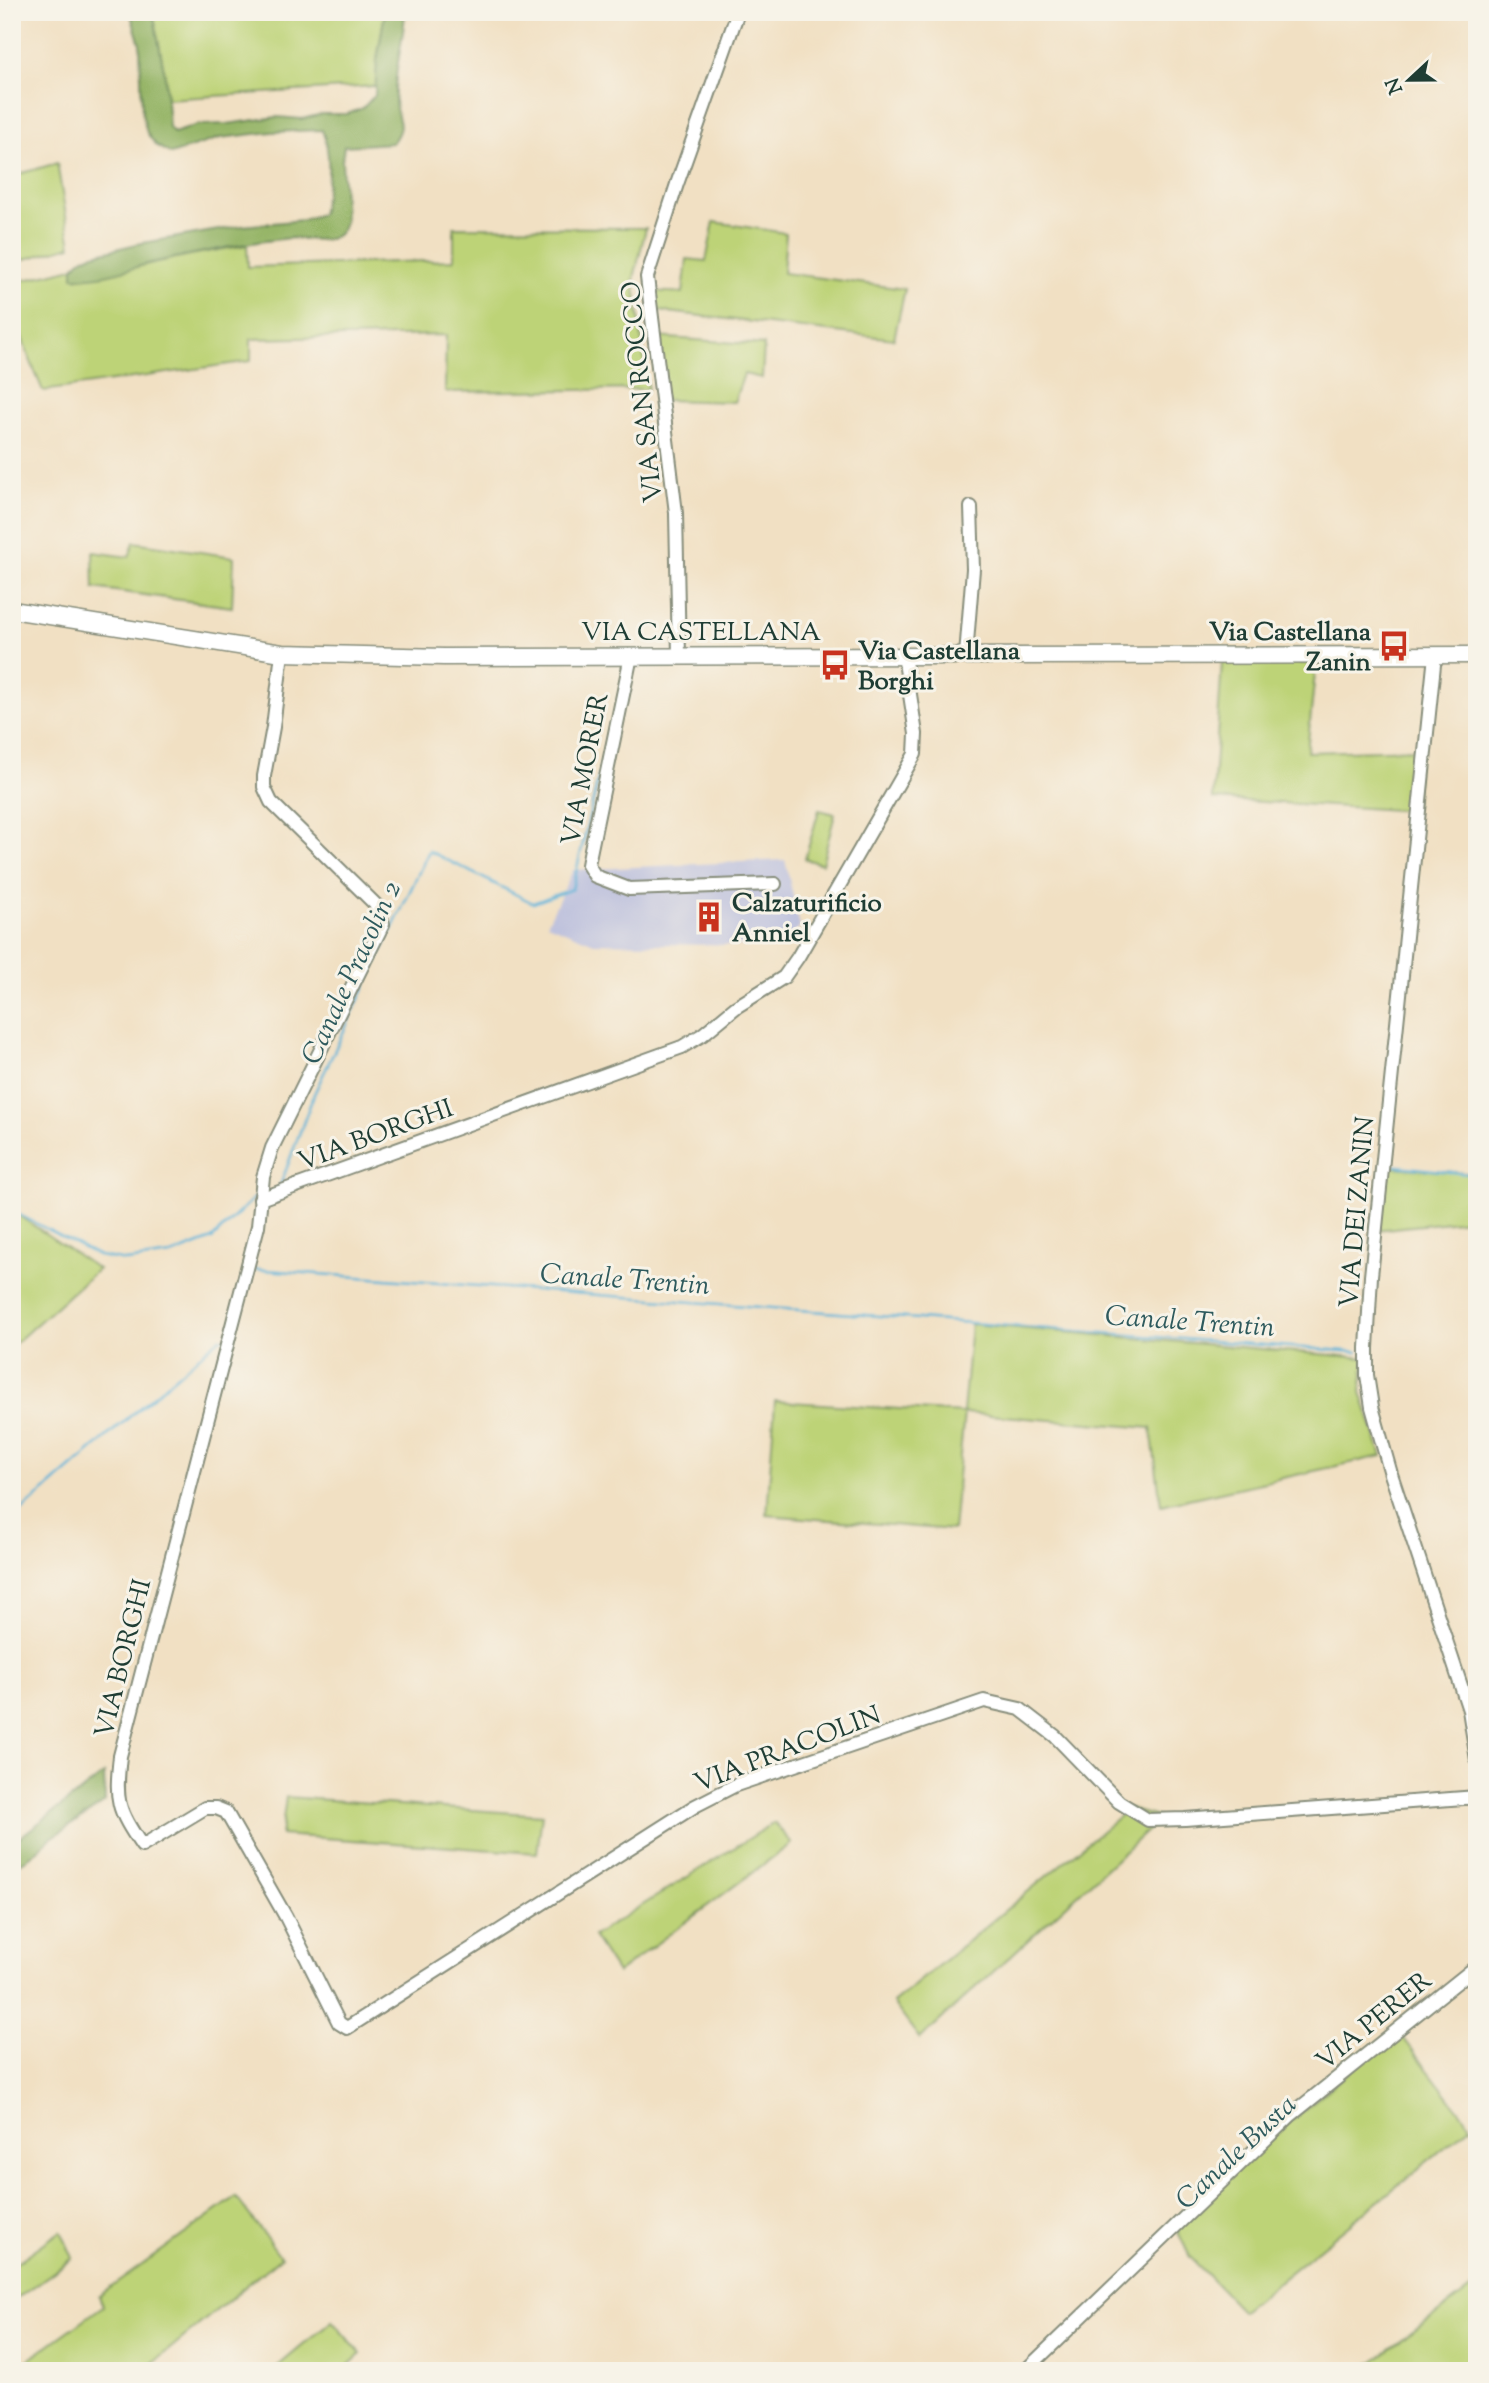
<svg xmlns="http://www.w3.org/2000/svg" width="1489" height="2383" font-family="'Sorts Mill Goudy',serif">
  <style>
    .industrial { fill: #bfc2dd }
    .green { fill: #bdd377; stroke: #6e8856; stroke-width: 2 }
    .forest { fill: #96b568; stroke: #5a794e; stroke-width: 2 }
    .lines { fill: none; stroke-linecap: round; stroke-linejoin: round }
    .stream { stroke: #5ab1d7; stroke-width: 2.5 }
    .minor-casing { stroke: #888e7c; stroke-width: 16 }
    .major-casing { stroke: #888e7c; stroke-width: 19 }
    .minor { stroke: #fff; stroke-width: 12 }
    .major { stroke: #fff; stroke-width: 16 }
    .labels { text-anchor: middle; stroke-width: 6; stroke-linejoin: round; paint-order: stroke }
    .street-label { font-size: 26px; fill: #1f3d34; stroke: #f7f3e8 }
    .poi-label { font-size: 26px; font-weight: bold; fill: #1f3d34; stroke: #f7f3e8; text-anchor: start }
    .water-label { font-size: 28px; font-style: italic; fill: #2e5a5d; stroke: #f7f3e8 }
  </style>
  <rect width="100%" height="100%" fill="#f7f3e8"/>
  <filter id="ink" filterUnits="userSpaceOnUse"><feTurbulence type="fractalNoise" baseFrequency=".0143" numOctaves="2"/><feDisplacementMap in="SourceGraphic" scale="14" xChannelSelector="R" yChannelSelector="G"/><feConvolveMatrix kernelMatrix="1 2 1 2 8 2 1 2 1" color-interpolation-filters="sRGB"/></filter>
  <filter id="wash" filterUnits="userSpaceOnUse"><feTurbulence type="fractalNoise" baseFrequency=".00686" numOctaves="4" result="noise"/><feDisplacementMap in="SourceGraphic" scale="28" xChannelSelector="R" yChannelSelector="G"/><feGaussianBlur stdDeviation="1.57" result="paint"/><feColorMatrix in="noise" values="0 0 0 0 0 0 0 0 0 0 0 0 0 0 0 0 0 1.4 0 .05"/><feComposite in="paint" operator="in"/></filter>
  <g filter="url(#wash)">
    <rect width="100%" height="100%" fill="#f1e0c3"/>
    <path class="industrial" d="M785 860 800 927 782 946 594 943 547 924 573 870Z"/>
    <g class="green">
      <path d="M153 12H385L377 60 376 86 167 99 165 76Z"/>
      <path d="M57 163 71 246 12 263V176Z"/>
      <path d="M714 222 786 233 783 273 905 289 894 339 652 310 650 291 683 293 687 259 706 261Z"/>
      <path d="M454 227 646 228 634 278 648 389 445 392 446 335 251 339V361L43 391C29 357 12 321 12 283L73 268V276L82 278 190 255 247 245 248 267 454 260Z"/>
      <path d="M655 337 764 345 762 378 744 374 734 402 664 400Z"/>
      <path d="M134 542 234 557 232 607 94 588 93 552 129 557Z"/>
      <path d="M1222 662 1316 663 1307 752 1419 749 1414 811 1213 799Z"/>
      <path d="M819 810 835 814 822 864 805 859Z"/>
      <path d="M1382 1166 1477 1174V1219L1375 1230Z"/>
      <path d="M12 1211 98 1269 12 1346Z"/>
      <path d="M971 1324 1365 1358 1361 1392 1382 1456 1161 1505 1151 1428 964 1413 953 1530 767 1515 775 1401 963 1413Z"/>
      <path d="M286 1797 542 1815 537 1853 281 1835Z"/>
      <path d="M1128 1809 1161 1818 920 2039 893 2003Z"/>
      <path d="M774 1823 792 1843 617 1973 593 1936Z"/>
      <path d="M1398 2031 1471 2126 1242 2311 1190 2257 1175 2226 1248 2156Z"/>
      <path d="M236 2197 281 2257 143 2371H13L103 2306 99 2296Z"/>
      <path d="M61 2231 73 2258 12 2302V2266Z"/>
      <path d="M1477 2284V2371H1361Z"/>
      <path d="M332 2321 361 2354 342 2371H272Z"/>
    </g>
    <g class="forest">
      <path d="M130 12H153L165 76 169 127 174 133 197 125 227 124 277 117 302 119 322 114H347L363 108 375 95 377 60 385 12H405C404 42 393 72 395 101 396 121 407 123 392 143L344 146 342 160 345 222C339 248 311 238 290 238 280 239 269 241 258 242 223 248 187 255 152 263 127 269 99 280 73 277V268L79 261 90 255 137 244 242 226 303 220 321 214C328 187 333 157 322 130L272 132 220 138 171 154 156 145 147 133 142 113 140 44Z"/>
      <path d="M104 1774 105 1802 50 1839 30 1857 12 1867V1843Z"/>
    </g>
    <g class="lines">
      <g class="stream">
        <path d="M1388 1165 1477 1175"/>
        <path d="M280 1186 314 1094 429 851 533 903 572 889 607 742"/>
        <path d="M12 1211 99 1256 126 1261 171 1255 212 1239 253 1199 257 1198"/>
        <path d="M252 1269 1358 1352"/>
        <path d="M1376 1287 1381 1242"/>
        <path d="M12 1519 220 1338 225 1339"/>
      </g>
    </g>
  </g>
  <g filter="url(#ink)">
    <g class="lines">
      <g class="minor-casing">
        <g id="minor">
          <path d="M282 653 273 727 264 776V787L271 802 376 905 383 924 272 1148 263 1177 258 1226 120 1756C115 1801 117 1809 142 1846L205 1808H216L226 1812 286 1917 339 2023 347 2028 695 1806 736 1785 984 1701 1020 1709 1055 1736 1119 1802 1148 1820 1185 1819 1477 1797"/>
          <path d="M966 655 973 569 971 507"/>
          <path d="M1435 655 1371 1276 1367 1348V1375L1372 1407 1391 1474 1469 1710 1477 1760"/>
          <path d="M631 656 590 854 588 865 595 876 629 889 775 884"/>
          <path d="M679 656 676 513 647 277 677 184 738 12"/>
          <path d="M260 1199 682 1047 702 1035 736 1007 784 977 798 957 915 754 916 734 904 655"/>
          <path d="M1025 2371 1291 2115 1477 1966"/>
        </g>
      </g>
      <g class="major-casing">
        <path id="major" d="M12 610 282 653 444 657 1477 655"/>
      </g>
      <use href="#minor" class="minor"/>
      <use href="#major" class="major"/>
    </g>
  </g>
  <defs>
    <g id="bus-bare" transform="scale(2.415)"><path d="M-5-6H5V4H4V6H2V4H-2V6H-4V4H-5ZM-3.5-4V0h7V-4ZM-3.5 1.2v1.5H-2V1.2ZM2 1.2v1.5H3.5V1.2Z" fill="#c8321e" stroke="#f7f3e8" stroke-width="2.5" paint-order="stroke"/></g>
    <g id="building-bare" transform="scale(2.415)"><path d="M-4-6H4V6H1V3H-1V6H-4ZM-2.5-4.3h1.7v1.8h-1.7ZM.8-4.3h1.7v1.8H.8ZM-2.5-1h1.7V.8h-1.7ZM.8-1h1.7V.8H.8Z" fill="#c8321e" stroke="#f7f3e8" stroke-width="2.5" paint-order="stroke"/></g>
  </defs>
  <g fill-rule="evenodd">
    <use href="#bus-bare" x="1394" y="646"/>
    <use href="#bus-bare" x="835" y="665"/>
    <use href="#building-bare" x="709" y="917"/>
  </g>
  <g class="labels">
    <g class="street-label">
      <text transform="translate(641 392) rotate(-96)" y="9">VIA SAN ROCCO</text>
      <text x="701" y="640">VIA CASTELLANA</text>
      <text transform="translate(584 769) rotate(-79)" y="9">VIA MORER</text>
      <text transform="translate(375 1134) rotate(-20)" y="9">VIA BORGHI</text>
      <text transform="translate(1356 1212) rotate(-85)" y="9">VIA DEI ZANIN</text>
      <text transform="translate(122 1658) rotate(-76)" y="9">VIA BORGHI</text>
      <text transform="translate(787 1748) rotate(-21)" y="9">VIA PRACOLIN</text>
      <text transform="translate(1373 2020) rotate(-39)" y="9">VIA PERER</text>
    </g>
    <g class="poi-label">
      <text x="1371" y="640" text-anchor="end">Via Castellana<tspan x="1371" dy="30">Zanin</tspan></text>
      <text x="858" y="659">Via Castellana<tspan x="858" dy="30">Borghi</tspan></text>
      <text x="732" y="911">Calzaturificio<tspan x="732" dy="30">Anniel</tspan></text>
    </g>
    <g class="water-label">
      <text transform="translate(350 972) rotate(-65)" y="10">Canale Pracolin 2</text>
      <text transform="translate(625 1278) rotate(4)" y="10">Canale Trentin</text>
      <text transform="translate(1190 1320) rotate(4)" y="10">Canale Trentin</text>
      <text transform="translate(1235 2151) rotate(-43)" y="10">Canale Busta</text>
    </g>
  </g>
  <rect width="1489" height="2383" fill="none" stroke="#f7f3e8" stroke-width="42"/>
  <g transform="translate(1409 80) rotate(248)" stroke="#f7f3e8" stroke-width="5" paint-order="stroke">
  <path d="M0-5L12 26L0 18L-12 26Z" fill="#1f3d34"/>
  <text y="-10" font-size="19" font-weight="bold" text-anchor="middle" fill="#1f3d34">N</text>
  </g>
</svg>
